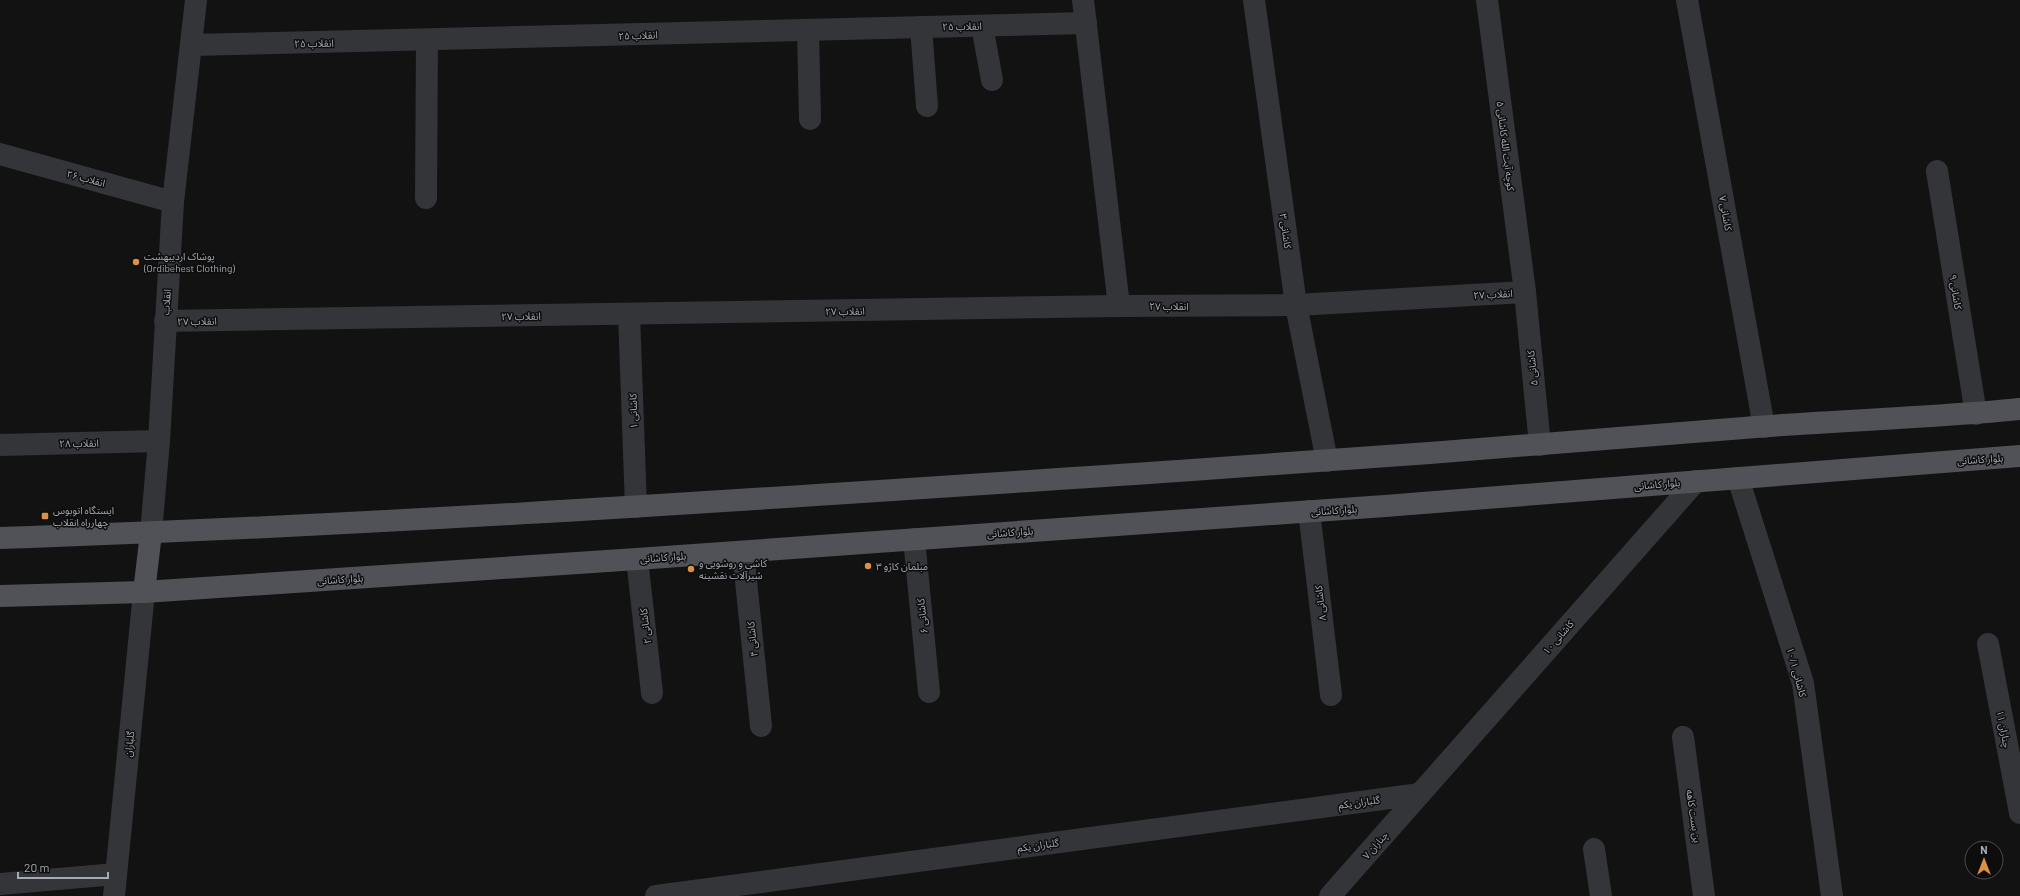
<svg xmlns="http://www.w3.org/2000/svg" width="2020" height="896" font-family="Barlow,'Noto Sans Arabic',sans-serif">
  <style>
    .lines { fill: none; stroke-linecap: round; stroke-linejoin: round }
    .minor { stroke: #343538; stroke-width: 22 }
    .major { stroke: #505257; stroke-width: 22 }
    .poi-dot { fill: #da9144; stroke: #0d0d0e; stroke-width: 1.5 }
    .labels { text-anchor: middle; stroke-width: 3; stroke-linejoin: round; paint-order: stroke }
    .street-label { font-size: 10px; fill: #a5abb2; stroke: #0d0d0e }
    .poi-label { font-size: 10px; fill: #a5abb2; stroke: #0d0d0e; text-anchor: start }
  </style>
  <rect width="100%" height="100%" fill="#121213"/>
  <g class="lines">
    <g class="minor">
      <path d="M1083 0 1119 306"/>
      <path d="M1254 0 1296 305 1327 461"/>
      <path d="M1487 0 1525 292 1540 445"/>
      <path d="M1687 0 1764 427"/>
      <path d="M982 26 992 80"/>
      <path d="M921 27 927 106"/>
      <path d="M808 30 810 119"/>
      <path d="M191 45 1086 23"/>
      <path d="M0 154 173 202"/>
      <path d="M1937 171 1976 414"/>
      <path d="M426 198 427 40"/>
      <path d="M629 314 636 507"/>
      <path d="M165 321 1119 306 1296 305 1525 292"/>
      <path d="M0 445 159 441"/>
      <path d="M1738 478 1803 683 1832 896"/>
      <path d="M1309 511 1331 695"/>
      <path d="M151 533 159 441 173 202 196 0"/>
      <path d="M914 539 929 692"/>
      <path d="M743 552 761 726"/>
      <path d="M637 559 652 693"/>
      <path d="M1988 644 2020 813"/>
      <path d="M1683 737 1704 896"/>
      <path d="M1594 849 1601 896"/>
      <path d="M0 884 116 874"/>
      <path d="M114 896 144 592"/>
      <path d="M656 896 1420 794"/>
      <path d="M1330 896 1696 481"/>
    </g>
    <g class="major">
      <path d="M0 538C393 525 786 497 1178 471 1371 458 1563 443 1756 427 1844 420 1932 418 2020 409"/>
      <path d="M144 592 151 533"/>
      <path d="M0 596 144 592 637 559 1385 506 2020 456"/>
    </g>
  </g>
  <g class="poi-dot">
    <circle cx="136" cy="262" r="4"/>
    <rect x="41" y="512" width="8" height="8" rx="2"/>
    <circle cx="868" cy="566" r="4"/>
    <circle cx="691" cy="569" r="4"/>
  </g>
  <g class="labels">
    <g class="street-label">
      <text transform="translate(962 26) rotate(-1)" y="4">انقلاب ۲۵</text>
      <text transform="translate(638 35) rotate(-2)" y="4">انقلاب ۲۵</text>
      <text transform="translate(314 43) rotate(-1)" y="4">انقلاب ۲۵</text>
      <text transform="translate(1506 146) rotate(83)" y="4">کوچه آیت الله کاشانی ۵</text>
      <text transform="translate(86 178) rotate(15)" y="4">انقلاب ۲۶</text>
      <text transform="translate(1726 213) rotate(80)" y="4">۷ کاشانی</text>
      <text transform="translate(1286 231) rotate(82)" y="4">۳ کاشانی</text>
      <text transform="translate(1956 292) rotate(81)" y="4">۹ کاشانی</text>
      <text transform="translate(1493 294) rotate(-3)" y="4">انقلاب ۲۷</text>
      <text transform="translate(166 302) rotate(-86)" y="4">انقلاب</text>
      <text x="1169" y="310">انقلاب ۲۷</text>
      <text transform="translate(845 311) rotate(-1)" y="4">انقلاب ۲۷</text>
      <text transform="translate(521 316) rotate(-1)" y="4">انقلاب ۲۷</text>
      <text transform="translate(197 321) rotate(-1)" y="4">انقلاب ۲۷</text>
      <text transform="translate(1532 368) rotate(-96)" y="4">۵ کاشانی</text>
      <text transform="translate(633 411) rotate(-92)" y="4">۱ کاشانی</text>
      <text transform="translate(79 443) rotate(-1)" y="4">۲۸ انقلاب</text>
      <text transform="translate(1980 459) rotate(-4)" y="4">بلوار کاشانی</text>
      <text transform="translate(1657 484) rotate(-5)" y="4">بلوار کاشانی</text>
      <text transform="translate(1334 510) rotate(-4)" y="4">بلوار کاشانی</text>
      <text transform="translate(1010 532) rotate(-4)" y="4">بلوار کاشانی</text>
      <text transform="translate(663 557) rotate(-4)" y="4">بلوار کاشانی</text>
      <text transform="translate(340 579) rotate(-4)" y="4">بلوار کاشانی</text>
      <text transform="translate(1320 603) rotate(-97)" y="4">۸ کاشانی</text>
      <text transform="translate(922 616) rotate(-96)" y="4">۶ کاشانی</text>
      <text transform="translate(645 626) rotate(-97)" y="4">۲ کاشانی</text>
      <text transform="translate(1558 637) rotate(-49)" y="4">۱۰ کاشانی</text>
      <text transform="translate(752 639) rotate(-96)" y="4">۴ کاشانی</text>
      <text transform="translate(1797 672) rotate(75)" y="4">۱۰/۱ کاشانی</text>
      <text transform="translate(2004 729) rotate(79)" y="4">چناران ۱۱</text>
      <text transform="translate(129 744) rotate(-84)" y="4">گلباران</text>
      <text transform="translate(1359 802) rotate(-8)" y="4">گلباران یکم</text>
      <text transform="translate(1694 816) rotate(82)" y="4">بن بست کاهه</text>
      <text transform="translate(1038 845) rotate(-8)" y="4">گلباران یکم</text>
      <text transform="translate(1375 845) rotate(-49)" y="4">چناران ۷</text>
    </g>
    <g class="poi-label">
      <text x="144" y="260">پوشاک اردیبهشت<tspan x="144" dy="12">(Ordibehest Clothing)</tspan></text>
      <text x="53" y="514">ایستگاه اتوبوس<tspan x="53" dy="12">چهارراه انقلاب</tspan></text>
      <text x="699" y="567">کاشی و روشویی و<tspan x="699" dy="12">شیرآلات نقشینه</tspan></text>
      <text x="876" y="570">مبلمان کاژو ۳</text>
    </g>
  </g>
  <g transform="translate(1984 860)"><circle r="19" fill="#0d0d0e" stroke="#4a4c50"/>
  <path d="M0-3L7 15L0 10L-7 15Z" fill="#da9144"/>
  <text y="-6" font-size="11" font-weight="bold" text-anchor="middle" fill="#a5abb2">N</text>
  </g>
  <path d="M18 872v6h90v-6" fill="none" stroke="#a5abb2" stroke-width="2"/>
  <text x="24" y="872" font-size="12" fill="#a5abb2" stroke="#0d0d0e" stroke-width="3" paint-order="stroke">20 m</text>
</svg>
